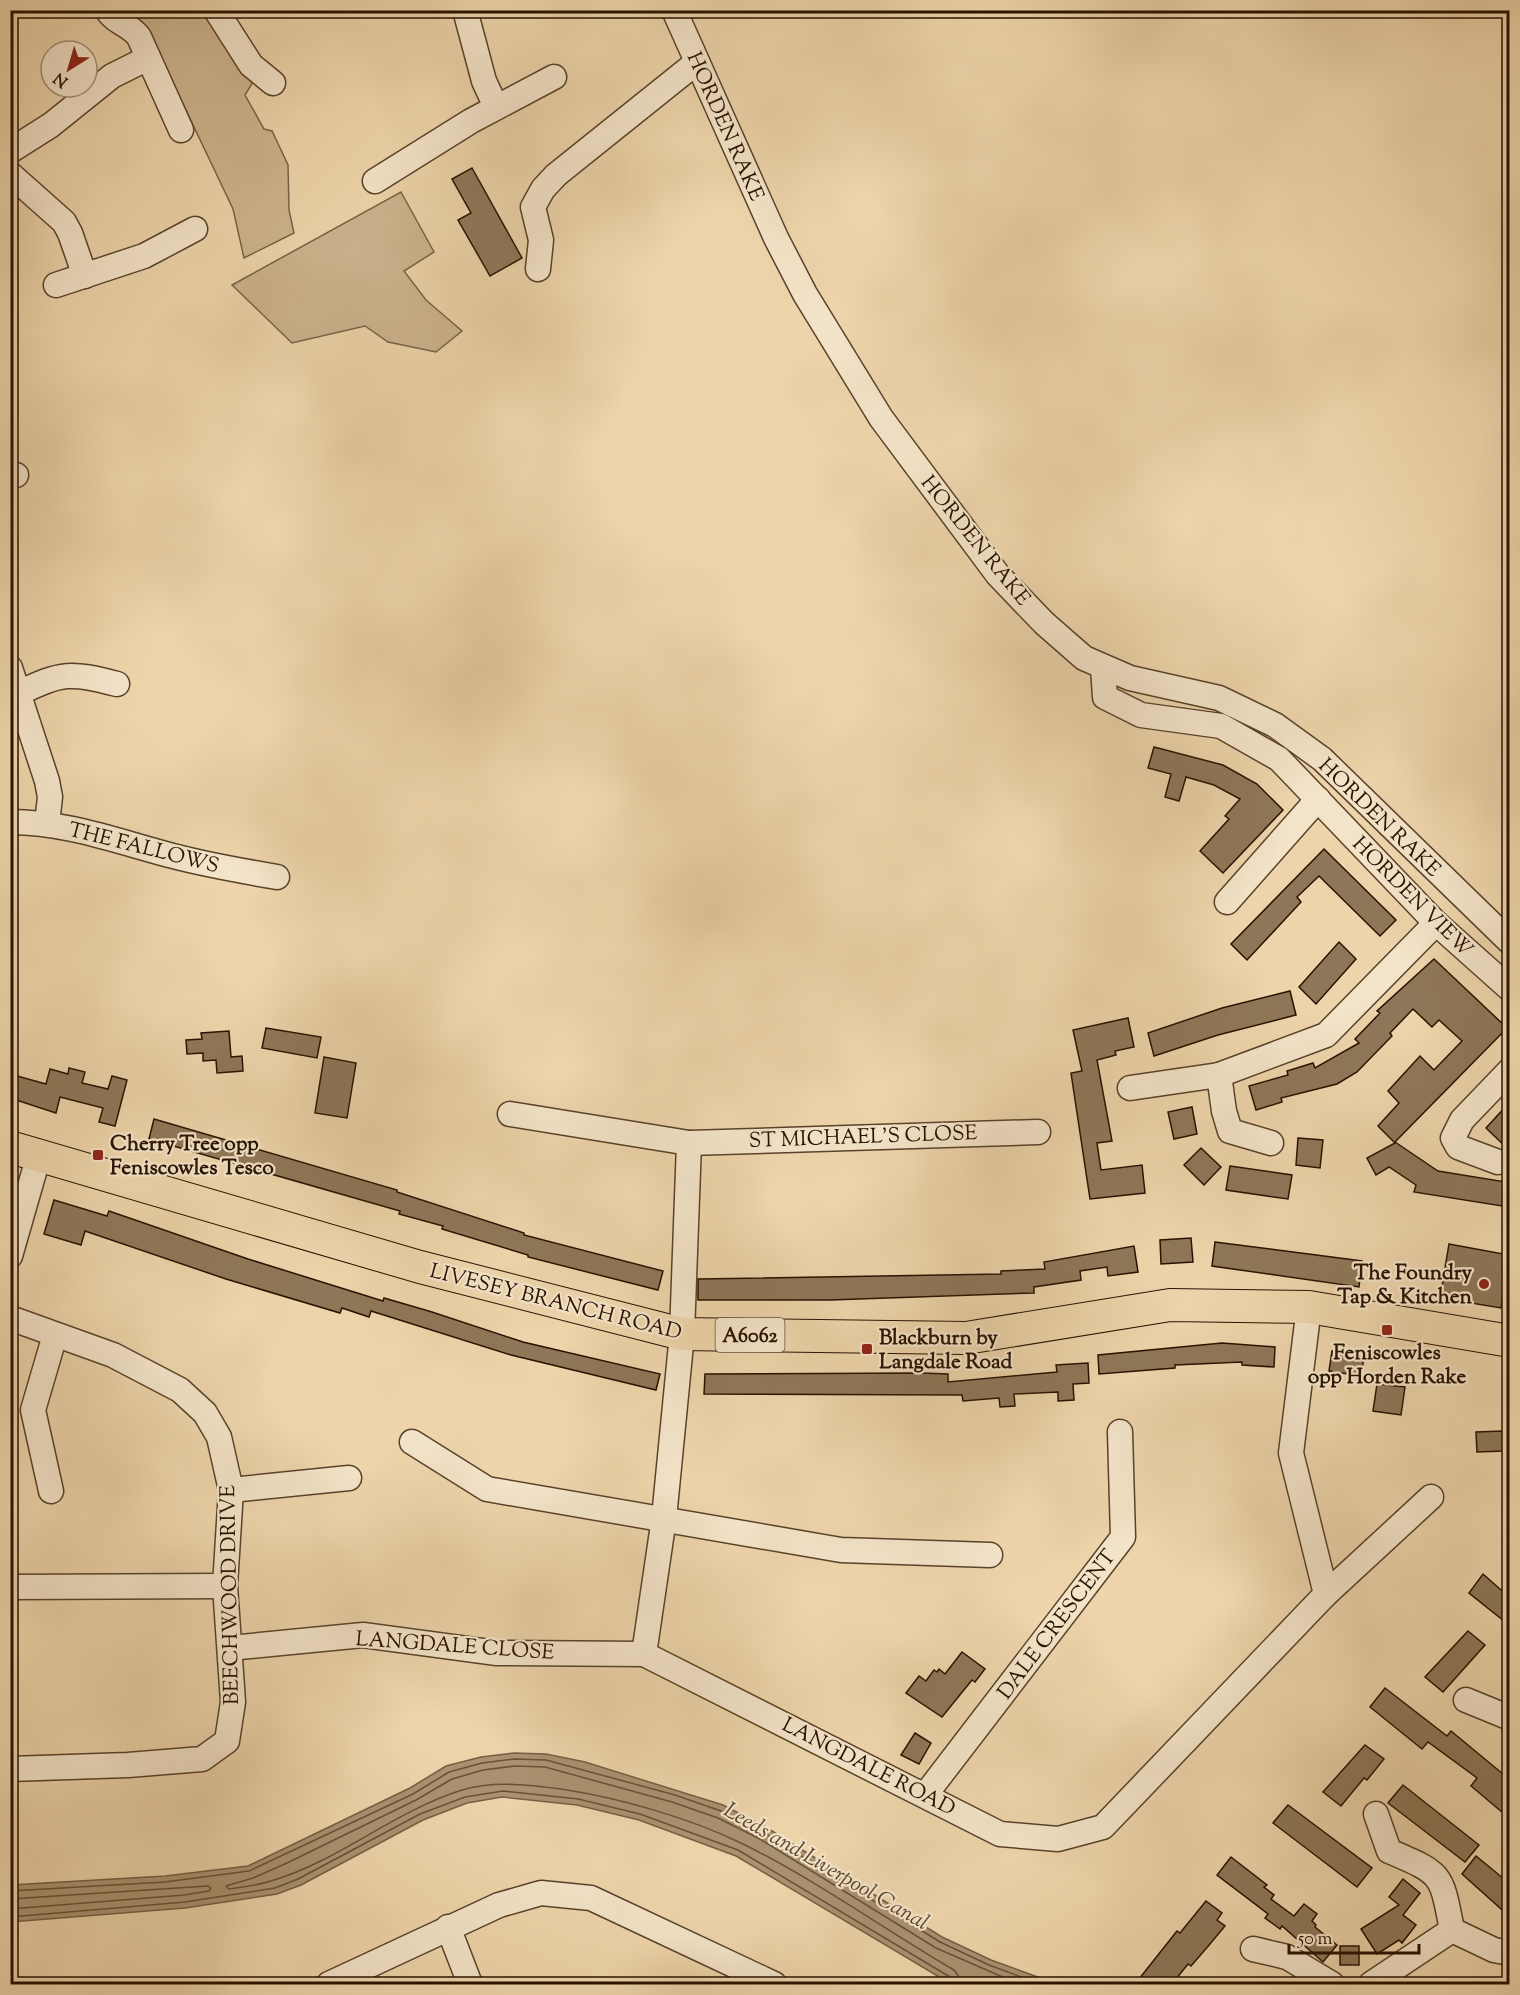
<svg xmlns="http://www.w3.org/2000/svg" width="1520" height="1995" font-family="'Sorts Mill Goudy',serif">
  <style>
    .green { fill: #ccb38d; stroke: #7a6246; stroke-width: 1.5 }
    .water { fill: #aa9270; stroke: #765f43; stroke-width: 1.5 }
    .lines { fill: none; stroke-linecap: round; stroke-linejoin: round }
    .shore { stroke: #695238; stroke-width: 1.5 }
    .building { fill: #8e7758; stroke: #281200; stroke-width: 1.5 }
    .minor-casing { stroke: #59422a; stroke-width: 27 }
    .major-casing { stroke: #281200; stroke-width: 34 }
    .minor { stroke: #f3e3c8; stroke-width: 24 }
    .major { stroke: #edd4aa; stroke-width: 32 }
    .poi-dot { fill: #8f2418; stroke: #f3e3c8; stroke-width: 2 }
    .labels { text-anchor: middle; stroke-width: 4.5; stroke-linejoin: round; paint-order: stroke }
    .shield { fill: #f3e3c8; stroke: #65513c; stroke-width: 1.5 }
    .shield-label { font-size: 20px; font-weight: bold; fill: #281200 }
    .street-label { font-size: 21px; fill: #281200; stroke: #f3e3c8 }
    .poi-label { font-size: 21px; font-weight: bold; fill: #281200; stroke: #f3e3c8; text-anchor: start }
    .water-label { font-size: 22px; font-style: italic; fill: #5c452d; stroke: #f3e3c8 }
  </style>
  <rect width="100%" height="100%" fill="#edd4aa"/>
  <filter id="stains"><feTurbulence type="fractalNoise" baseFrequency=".00333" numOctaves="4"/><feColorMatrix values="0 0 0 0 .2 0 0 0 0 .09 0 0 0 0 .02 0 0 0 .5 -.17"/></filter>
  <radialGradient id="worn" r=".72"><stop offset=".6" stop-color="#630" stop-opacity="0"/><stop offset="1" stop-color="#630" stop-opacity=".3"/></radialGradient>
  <g class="green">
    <path d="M117 11H209L253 82 245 95 264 129 272 131 288 165 289 210 294 233 244 258 233 209 172 81Z"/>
    <path d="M401 192 434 252 404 271 426 300 462 331 436 352 388 342 365 326 292 343 232 285Z"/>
  </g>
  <path class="water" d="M514 1753 546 1754 585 1762 723 1805 764 1826 942 1937 991 1960 1057 1984H951L736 1856 639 1820 577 1805 502 1797 467 1803 423 1820 301 1885 277 1894 185 1908 11 1922V1885L165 1876 248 1866 410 1788 446 1766 481 1757Z"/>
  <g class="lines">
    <g class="shore">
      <path d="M10 1891 165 1882 249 1871 413 1794 449 1772 482 1763 514 1759 546 1760 675 1795 721 1811 761 1831 940 1942 989 1965 1040 1984"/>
      <path d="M10 1899 208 1886 211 1888 209 1891 184 1895 10 1909"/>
      <path d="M10 1917 185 1902 275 1888 298 1879 420 1814 465 1797 503 1791 578 1799 640 1814 738 1850 950 1977 953 1984"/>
      <path d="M960 1984 959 1977 954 1970C884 1929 816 1880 743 1844 690 1818 620 1798 561 1789 529 1785 494 1780 462 1790 395 1811 338 1861 274 1880 260 1885 244 1887 229 1889L226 1886 253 1878 287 1863 416 1800 452 1779 483 1770 515 1766 545 1767 672 1802 718 1818 758 1838 936 1948 1019 1984"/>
    </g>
  </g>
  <g class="building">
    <path d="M472 168 522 258 490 276 458 220 471 213 452 179Z"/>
    <path d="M1154 747 1223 765 1257 784 1283 810 1223 873 1200 851 1229 819 1225 816 1240 799 1214 785 1186 777 1179 801 1165 797 1171 774 1148 768Z"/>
    <path d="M1324 849 1396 920 1380 936 1319 876 1297 897 1301 902 1247 960 1231 944Z"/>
    <path d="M1339 942 1356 959 1316 1004 1299 987Z"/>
    <path d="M1434 959 1507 1028 1395 1142 1438 1171 1506 1182 1502 1206 1414 1192 1416 1185 1389 1167 1376 1175 1367 1158 1395 1143 1378 1126 1399 1103 1388 1091 1420 1056 1434 1070 1462 1041 1439 1020 1432 1027 1413 1009 1390 1033 1392 1036 1357 1072 1337 1084 1281 1098 1282 1102 1256 1110 1249 1086 1288 1075 1287 1071 1313 1063 1315 1068 1359 1043 1355 1039 1380 1013 1377 1011Z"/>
    <path d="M1290 991 1296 1015 1218 1035 1154 1056 1148 1033 1222 1008Z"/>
    <path d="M1128 1018 1134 1047 1115 1051 1116 1055 1097 1060 1112 1141 1097 1143 1101 1170 1142 1165 1145 1193 1090 1199 1071 1073 1082 1071 1073 1030Z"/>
    <path d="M266 1028 321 1037 317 1058 262 1048Z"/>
    <path d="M229 1031 231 1057 242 1056 243 1071 217 1073 216 1060 203 1061V1053L187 1054 186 1040 202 1039 201 1033Z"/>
    <path d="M324 1057 356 1063 347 1118 315 1113Z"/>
    <path d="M69 1068 85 1072 82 1083 108 1089 112 1076 127 1080 115 1126 99 1122 103 1108 60 1097 56 1113 13 1099V1096L10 1095V1074L46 1084 50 1069 68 1074Z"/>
    <path d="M1509 1103V1150L1486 1128Z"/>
    <path d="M1192 1107 1197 1134 1174 1139 1168 1112Z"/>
    <path d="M154 1119 397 1190V1192L524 1233V1235L663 1271 658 1290 528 1257V1255L442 1229 443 1226 399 1214 400 1211 149 1139Z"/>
    <path d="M1298 1138 1323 1140 1320 1168 1296 1165Z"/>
    <path d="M1201 1148 1221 1167 1204 1185 1184 1165Z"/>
    <path d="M1230 1166 1292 1175 1288 1199 1226 1190Z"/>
    <path d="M54 1200 107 1216 109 1211 248 1259 383 1301 384 1298 432 1312 523 1342 660 1374 656 1390 511 1355 371 1311 369 1317 342 1308 340 1313 226 1279 85 1231 81 1245 44 1234Z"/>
    <path d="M1191 1238 1193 1262 1161 1264 1160 1240Z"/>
    <path d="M1215 1242 1362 1261 1359 1287 1212 1266Z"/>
    <path d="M1449 1244 1509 1255 1501 1308 1440 1298Z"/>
    <path d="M1134 1246 1138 1272 1108 1276 1107 1267 1080 1271 1081 1280 1034 1287V1293L830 1300H698V1279L1001 1274V1271L1045 1269 1044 1262Z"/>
    <path d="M1222 1343 1275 1347 1274 1367 1242 1365V1362L1175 1365V1368L1099 1374 1098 1355Z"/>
    <path d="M1332 1351 1364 1357 1361 1376 1329 1371Z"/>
    <path d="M1088 1363 1089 1383 1073 1384 1074 1400 1058 1401V1392L1014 1394 1015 1406 1000 1407 999 1398 963 1401 962 1395 704 1394 705 1374 921 1373 948 1374V1382L1057 1372 1056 1365Z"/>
    <path d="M1377 1384 1405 1387 1401 1415 1373 1411Z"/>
    <path d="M1502 1431 1504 1451 1477 1452 1476 1432Z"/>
    <path d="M1483 1574 1509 1597V1625L1469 1593Z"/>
    <path d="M1468 1631 1485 1645 1443 1692 1425 1677Z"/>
    <path d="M962 1652 985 1669 975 1682 972 1680 942 1717 906 1693 919 1676 926 1681 934 1670 937 1672 939 1669 945 1674Z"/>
    <path d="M1385 1688 1447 1736 1451 1731 1509 1779V1818L1471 1786 1477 1778 1428 1742 1422 1749 1370 1707Z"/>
    <path d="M915 1733 931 1743 919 1764 901 1755Z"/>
    <path d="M1365 1745 1384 1759 1367 1780 1364 1778 1341 1806 1323 1792Z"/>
    <path d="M1403 1785 1479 1845 1465 1862 1388 1803Z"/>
    <path d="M1288 1805 1372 1868 1357 1887 1273 1823Z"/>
    <path d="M1476 1856 1509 1883V1916L1462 1874Z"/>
    <path d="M1231 1857 1267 1885 1264 1887 1274 1895 1271 1899 1294 1916 1304 1904 1317 1914 1312 1921 1316 1925 1315 1927 1337 1945 1323 1962 1282 1926 1280 1929 1265 1918 1268 1914 1217 1875Z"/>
    <path d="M1403 1879 1420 1893 1403 1915 1416 1925 1402 1943 1399 1940 1377 1954 1361 1929 1399 1905 1389 1897Z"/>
    <path d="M1206 1901 1222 1913 1217 1920 1225 1926 1210 1944 1191 1966 1188 1964 1172 1984H1135L1177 1931 1180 1933Z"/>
    <rect x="1340" y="1946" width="19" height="19"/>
  </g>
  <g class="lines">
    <g class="minor-casing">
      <g id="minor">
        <path d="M107 10C115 23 131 25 139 37L181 130"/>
        <path d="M216 10 251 65 273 83"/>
        <path d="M465 10 484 81 496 107"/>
        <path d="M674 10 776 238 805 294 881 418 998 575 1044 623 1084 658 1130 678 1219 698 1275 725 1322 759 1510 942"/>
        <path d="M10 151 51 125 112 76 148 58"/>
        <path d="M10 174 64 222 70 233 85 276"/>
        <path d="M375 181 471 121 554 77"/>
        <path d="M538 269 541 240 533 207 543 189 556 175 697 62"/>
        <path d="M56 285 144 256 195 229"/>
        <path d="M10 475H16"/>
        <path d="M1103 667 1105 697 1141 715 1221 726 1279 759 1436 923 1510 989"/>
        <path d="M10 668 47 781 50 797 47 823"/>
        <path d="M19 693C63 672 70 672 117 684"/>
        <path d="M10 822C67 822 119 842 173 856 207 865 242 871 277 877"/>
        <path d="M1227 902 1318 799"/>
        <path d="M1219 1075 1224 1111 1230 1131 1271 1143"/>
        <path d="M1130 1088 1219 1075 1326 1035 1436 923"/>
        <path d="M510 1114 689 1143 1038 1132"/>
        <path d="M689 1143 682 1334 664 1518 644 1654 1000 1834 1058 1839 1103 1827 1326 1594 1291 1453 1309 1307"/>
        <path d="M1498 1162 1458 1147 1453 1138 1462 1120 1510 1070"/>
        <path d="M10 1256 39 1155"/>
        <path d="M10 1318 113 1355 180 1390 205 1413 219 1437 231 1490 225 1586 233 1702 227 1741 202 1759 128 1765 10 1769"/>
        <path d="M412 1442 487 1489 841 1550 990 1555"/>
        <path d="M231 1490 349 1478"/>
        <path d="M51 1491 33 1410 55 1335"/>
        <path d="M10 1587 225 1586"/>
        <path d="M1326 1594 1431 1497"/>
        <path d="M230 1648 363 1635 497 1653 644 1654"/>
        <path d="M1466 1700 1510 1718"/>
        <path d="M926 1794 1123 1537 1120 1432"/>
        <path d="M1376 1814 1389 1851C1443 1874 1441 1873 1452 1930"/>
        <path d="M448 1927 470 1984"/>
        <path d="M1253 1949 1287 1957 1332 1984"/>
        <path d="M329 1984 499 1905 541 1893 591 1898 774 1984"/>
        <path d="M1371 1984 1452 1930 1494 1950 1510 1953"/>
      </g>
    </g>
    <g class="major-casing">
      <path id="major" d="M10 1147 420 1267 682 1334 966 1338 1170 1305 1309 1307 1510 1341"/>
    </g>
    <use href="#minor" class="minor"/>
    <use href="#major" class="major"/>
  </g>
  <g class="poi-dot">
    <rect x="92" y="1149" width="12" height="12" rx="3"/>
    <circle cx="1484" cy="1284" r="6"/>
    <rect x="1381" y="1324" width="12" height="12" rx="3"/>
    <rect x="861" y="1343" width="12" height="12" rx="3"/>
  </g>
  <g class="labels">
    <rect class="shield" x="715.5" y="1318" width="69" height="34" rx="4.5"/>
    <g class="shield-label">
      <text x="750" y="1342">A6062</text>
    </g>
    <g class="street-label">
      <text transform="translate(726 126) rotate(66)" y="7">HORDEN RAKE</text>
      <text transform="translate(976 540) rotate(51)" y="7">HORDEN RAKE</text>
      <text transform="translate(1380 817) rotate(44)" y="7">HORDEN RAKE</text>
      <text transform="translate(144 847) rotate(14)" y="7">THE FALLOWS</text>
      <text transform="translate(1413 896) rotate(45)" y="7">HORDEN VIEW</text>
      <text transform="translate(863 1136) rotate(-2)" y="7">ST MICHAEL'S CLOSE</text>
      <text transform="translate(556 1301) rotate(14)" y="7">LIVESEY BRANCH ROAD</text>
      <text transform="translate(229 1595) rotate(-91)" y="7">BEECHWOOD DRIVE</text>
      <text transform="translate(1056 1624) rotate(-53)" y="7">DALE CRESCENT</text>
      <text transform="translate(455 1645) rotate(4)" y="7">LANGDALE CLOSE</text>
      <text transform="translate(869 1766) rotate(27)" y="7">LANGDALE ROAD</text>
    </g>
    <g class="poi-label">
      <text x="110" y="1150">Cherry Tree opp<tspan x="110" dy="24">Feniscowles Tesco</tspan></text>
      <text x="1472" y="1279" text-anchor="end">The Foundry<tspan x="1472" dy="24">Tap &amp; Kitchen</tspan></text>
      <text x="879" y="1344">Blackburn by<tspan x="879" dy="24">Langdale Road</tspan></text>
      <text x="1387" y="1359" text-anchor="middle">Feniscowles<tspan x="1387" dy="24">opp Horden Rake</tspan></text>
    </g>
    <g class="water-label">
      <text transform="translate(827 1865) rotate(30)" y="8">Leeds and Liverpool Canal</text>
    </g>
  </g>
  <rect width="1520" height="1995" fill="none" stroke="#edd4aa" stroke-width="36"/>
  <rect x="12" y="12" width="1496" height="1971" fill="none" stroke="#281200" stroke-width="3"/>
  <rect x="18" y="18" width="1484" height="1959" fill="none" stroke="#281200" stroke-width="1.5"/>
  <g transform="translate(69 69) rotate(217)"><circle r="28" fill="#f3e3c8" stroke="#a28f78" stroke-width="1.5"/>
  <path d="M0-4.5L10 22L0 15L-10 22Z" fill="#8f2418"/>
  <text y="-9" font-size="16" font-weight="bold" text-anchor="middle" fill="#281200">N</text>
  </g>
  <path d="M1289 1944v9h130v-9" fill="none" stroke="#281200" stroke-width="3"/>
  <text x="1298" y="1944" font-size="18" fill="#281200" stroke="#f3e3c8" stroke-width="4.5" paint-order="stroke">50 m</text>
  <rect width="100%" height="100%" filter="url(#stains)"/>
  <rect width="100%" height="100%" fill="url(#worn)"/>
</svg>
